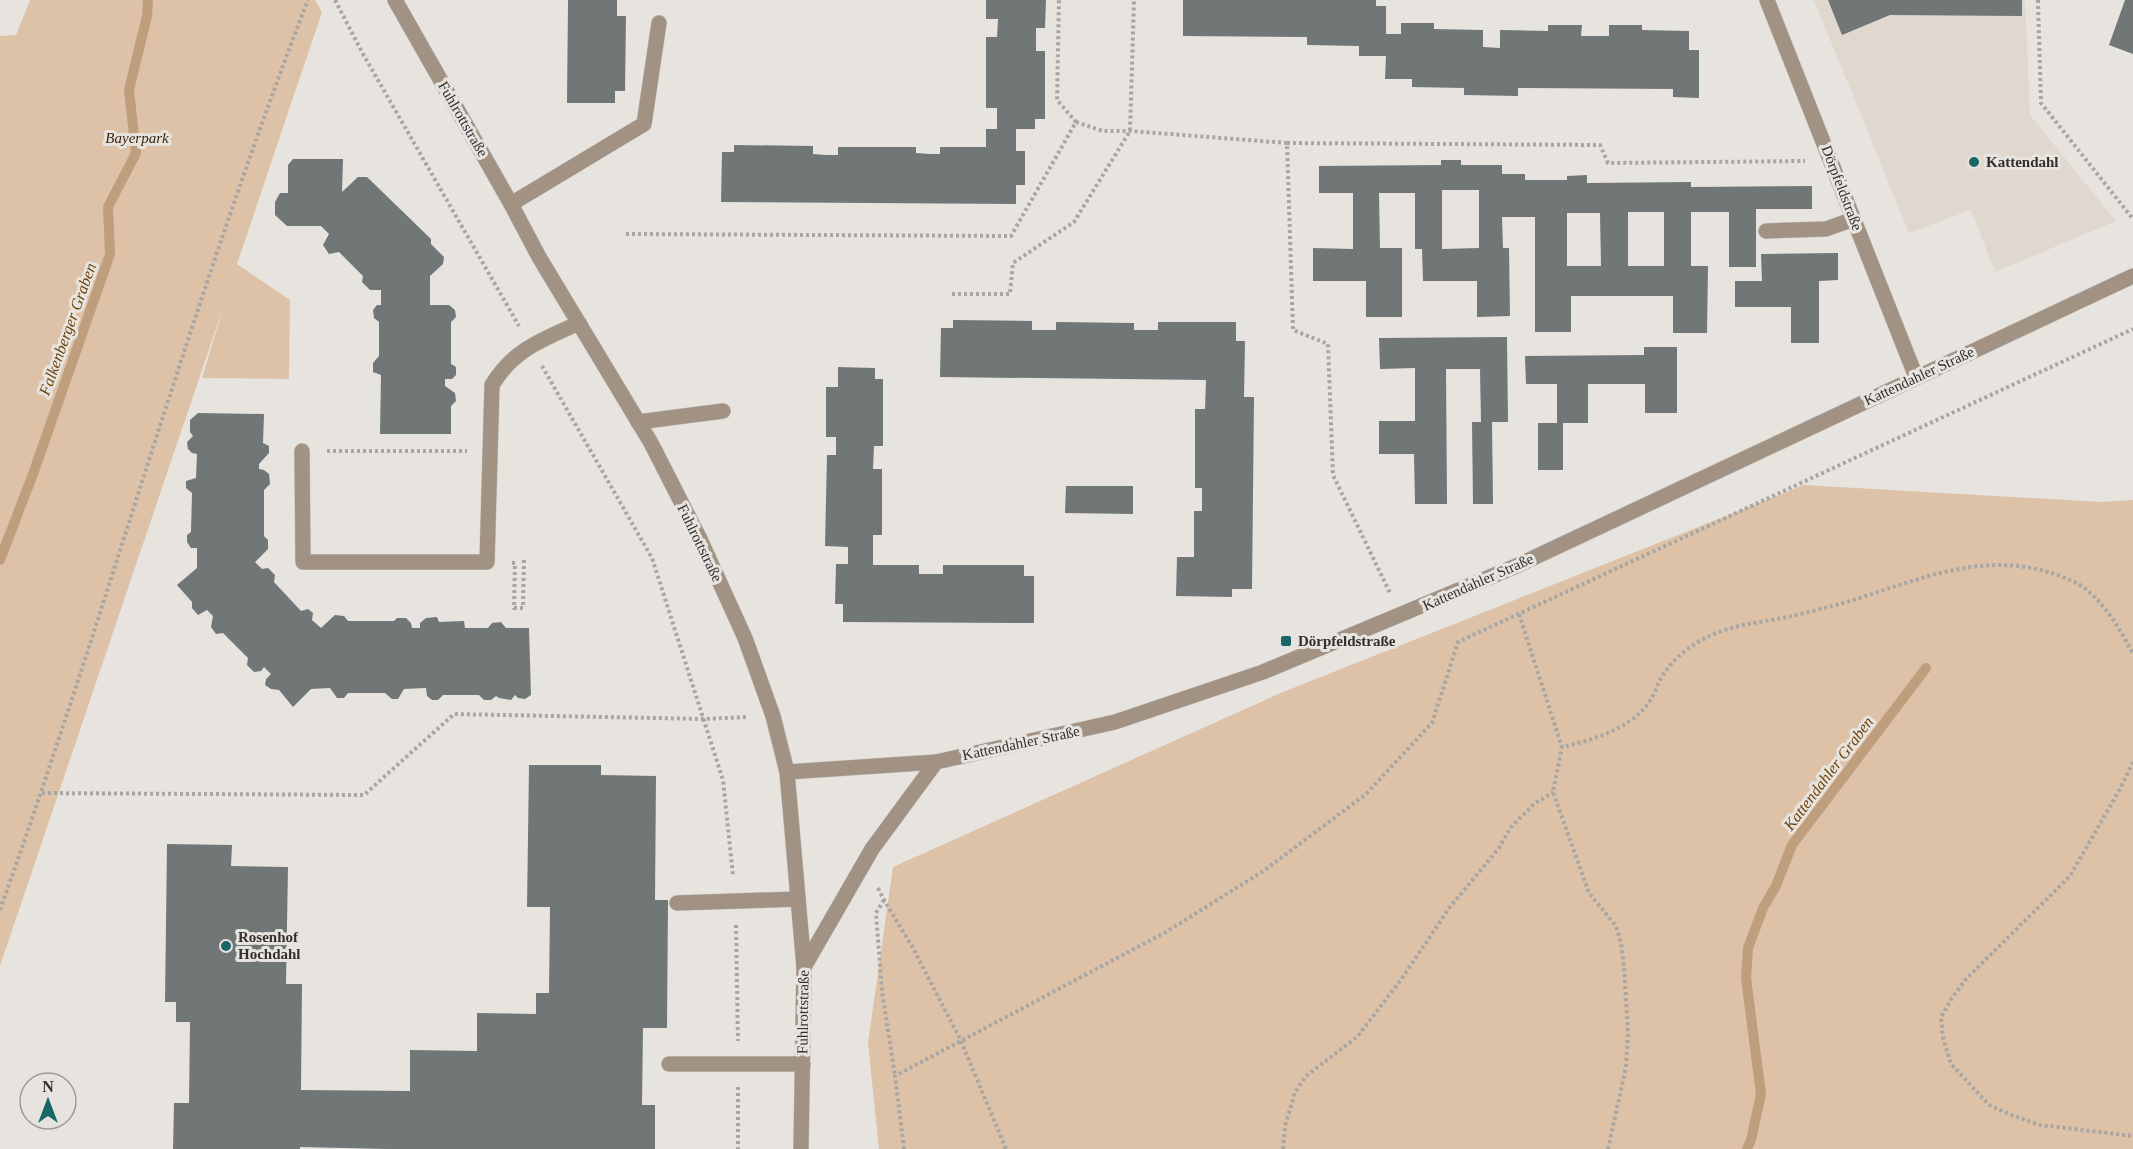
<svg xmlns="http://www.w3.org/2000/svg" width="2133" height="1149" font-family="Georgia,serif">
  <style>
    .built { fill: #e0d7ce }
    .green { fill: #ddc2a7 }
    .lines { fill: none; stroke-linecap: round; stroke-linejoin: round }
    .stream { stroke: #bf9e7d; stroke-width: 10 }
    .building { fill: #717676; fill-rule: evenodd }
    .minor-casing { stroke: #c3c0bd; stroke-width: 16 }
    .path { stroke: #a8a6a3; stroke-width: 4; stroke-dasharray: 3 3; stroke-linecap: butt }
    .minor { stroke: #a19284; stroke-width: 15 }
    .poi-dot { fill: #186766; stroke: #e7e4e0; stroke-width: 2 }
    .labels { text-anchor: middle; stroke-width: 6; stroke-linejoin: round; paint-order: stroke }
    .street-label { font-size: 15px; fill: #31302f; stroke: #e7e4e0 }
    .park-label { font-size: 15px; font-style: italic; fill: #3c2408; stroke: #e7e4e0 }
    .poi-label { font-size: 15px; font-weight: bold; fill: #31302f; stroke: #e7e4e0; text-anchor: start }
    .water-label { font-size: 16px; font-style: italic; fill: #6e4208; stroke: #e7e4e0 }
  </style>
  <rect width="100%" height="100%" fill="#e7e4e0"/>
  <path class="built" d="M1814 0H2025L2030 115 2116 221 1995 272 1971 210 1909 233Z"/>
  <g class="green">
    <path d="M30 0H315L322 12 237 264 290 300 289 379 202 378 224 305 0 966V36L16 35Z"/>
    <path d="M1804 485 2101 502 2133 500V1149H879L868 1043 893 867 1283 692Z"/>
  </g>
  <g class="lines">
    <g class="stream">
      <path d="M0 560 33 474 110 254 108 207 136 153 129 90 147 16 148 0"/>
      <path d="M1747 1149 1751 1140 1761 1094 1746 978 1748 948 1763 908 1776 886 1792 845 1926 668"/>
    </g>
  </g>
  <g class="building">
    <path d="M568 0H617V16H626L625 91H615V103H567Z"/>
    <path d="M986 0H1046L1045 28H1036V51H1045V119H1035V129H1016V151H1025V185H1016V204L721 202 722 152H734V145L813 146V154L826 155H838V147H916V153L930 154H940V147H986V129H997V108H986V37H997L998 19H986Z"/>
    <path d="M1183 0H1376V6H1386V34H1401V23H1434V29L1483 30V47L1500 48V30L1548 31V25H1582L1581 36H1609V25H1642V30L1689 31V50H1699V98L1673 97V89L1518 88V96L1464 95V88L1412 87V79H1385L1386 56H1359V46L1307 45V37L1183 36Z"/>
    <path d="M1828 0H2022V16L1890 15 1842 35Z"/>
    <path d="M2125 0H2133V54L2109 45Z"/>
    <path d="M293 159H343L342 192 358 177H367L431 239V244L444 257 443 264 430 276V305H449L455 310 456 317 451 322V364L456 367V375L452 379H445V386L455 393 456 401 451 406V434H380L381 375 373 372V363L379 356V322L374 318 373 310 377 305H381V290H370L362 282 363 276 339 252 329 254 323 245 329 234 321 226H287L275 215V202L280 193H288V165Z"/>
    <path d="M1441 160H1461V165H1502V174H1525V180H1567V176L1587 175V183L1691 182V187L1812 186V209H1756V267H1729V212H1691V266H1708L1707 333H1673V296H1571V332H1535V217H1502L1503 248H1509L1510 316 1477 317V281H1423L1422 249H1415V193H1379L1380 248H1402V317H1366V281H1313V248L1353 249V193H1319V166L1441 165ZM1442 190H1479V248L1442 249ZM1628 212H1664V266H1628ZM1567 213H1600L1601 266H1567Z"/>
    <path d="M1838 253V280L1819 281V343H1791V307H1735V281H1762L1761 254Z"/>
    <path d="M953 320 1032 321V330H1056V322L1134 323V330H1158V322H1236V341H1245L1244 397H1254L1252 589H1232V597L1176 596 1177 557H1194V511H1202V488H1195V409H1205L1206 380 940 377 941 328H953Z"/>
    <path d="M1507 337 1508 422H1492L1493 504H1473L1472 422H1481L1480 369H1446L1447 504H1415L1414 454H1379V421H1415V368L1380 369 1379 338Z"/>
    <path d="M1644 347H1677V413H1645V384H1588V423H1563V470H1538V423H1557V384H1526L1525 356 1644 355Z"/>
    <path d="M838 367 875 368V379H883V446H874L873 469H882V535H873V565H919V574H943V565H1024V576H1034V623L843 622V604H835L836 564H848V547L825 546 827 455H836V437H826V387H838Z"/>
    <path d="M198 413 264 414 263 443 269 446V453L259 464V469L264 470 269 474 270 484 264 490V536L268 540V549L255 562 262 569 268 568 275 575 274 582 301 611 308 609 313 613 312 620 321 628 335 615 344 616 348 621H394L397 618H406L411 623 412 628H420V623L426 618 437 617 439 622 464 621 465 628H488L492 623 501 622 506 628H529L531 695 525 699 518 698 515 695 511 700 499 698 496 696 491 700H484L479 695H443L438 700H432L427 696 426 688 404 689 398 699H392L385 693H348L344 698H337L330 688 311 689 293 707 279 690 271 689 265 685 266 679 271 674 264 667 261 671 254 672 247 665 248 658 223 633 216 634 211 627 213 616 207 610 198 615 192 608V602L177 585 197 568V548H191L187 542V535L191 532 192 493 186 488V481L196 478 197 454 192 453 188 449 187 442 193 436 190 432V420Z"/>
    <path d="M1066 486H1133V514L1065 513Z"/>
    <path d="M529 765H601V775L656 776 655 900H668L667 1028H643L642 1105H655V1149H387L300 1147V1149H173L174 1103H189L190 1022H176V1002H165L167 844 232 845 231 866 288 867 286 984H302L301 1090 410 1091V1050L477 1051V1013L536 1014V993H549L550 907H527Z"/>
  </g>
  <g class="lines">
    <g class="minor-casing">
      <g id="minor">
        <path d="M395 0 511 204 539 257 651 443 700 539 745 638 773 716 787 772 804 967 801 1149"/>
        <path d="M1767 0 1916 377"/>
        <path d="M511 204 644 124 659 23"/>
        <path d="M1766 231 1826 229 1854 219"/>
        <path d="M638 422 723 411"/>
        <path d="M302 451 303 562H487L492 385C514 349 542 340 579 323"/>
        <path d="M787 772 936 762 1115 722 1263 672 1514 567 2133 276"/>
        <path d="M677 903 798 899"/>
        <path d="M804 967 872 849 936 762"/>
        <path d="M669 1064H803"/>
      </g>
    </g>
    <g class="path">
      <path d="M335 0 363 54 519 326"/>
      <path d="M2038 0 2041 103 2133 219"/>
      <path d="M1076 122 1103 131H1130L1287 143 1293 330 1328 344 1333 475 1390 593"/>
      <path d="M1287 143 1600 145 1608 163 1805 161"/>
      <path d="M626 234 1011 236 1076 122 1057 100 1059 0"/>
      <path d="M952 294H1010L1013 263 1074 222 1130 131 1134 0"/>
      <path d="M542 366 652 558 723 780 733 876"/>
      <path d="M327 451H467"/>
      <path d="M512 563H515L514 608H523L524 558"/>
      <path d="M1519 614 1562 747"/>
      <path d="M2133 762 2120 789 2070 876 1966 979 1952 998 1941 1017 1943 1038 1951 1064 1989 1105 2009 1114 2040 1125 2133 1136"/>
      <path d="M42 793 364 795 454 714 703 719 748 717"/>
      <path d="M878 888 884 900 913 948 961 1041 1006 1149"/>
      <path d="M884 900 876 913 882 991 895 1076"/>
      <path d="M0 910C108 608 192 299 308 0"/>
      <path d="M736 925 738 1041"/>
      <path d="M738 1087V1149"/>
      <path d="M904 1149 895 1076 1166 932 1265 870 1366 794 1432 723 1458 642 2133 329"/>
      <path d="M1283 1149 1285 1126 1295 1092 1306 1076 1357 1037 1400 981 1450 907 1499 848 1511 827 1534 804 1553 792"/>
      <path d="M1608 1149 1626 1067 1628 1033 1624 966 1621 943 1616 926 1589 893 1553 792 1562 747C1593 740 1634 728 1651 699 1655 693 1656 687 1659 682 1668 664 1683 651 1700 641 1727 625 1757 623 1787 617 1803 614 1820 609 1836 605 1905 586 1974 550 2048 572 2061 576 2078 582 2088 591 2108 608 2121 631 2133 654"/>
    </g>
    <use href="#minor" class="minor"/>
  </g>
  <g class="poi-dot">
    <circle cx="1974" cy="162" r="6"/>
    <rect x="1280" y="635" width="12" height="12" rx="3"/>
    <circle cx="226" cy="946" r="6"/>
  </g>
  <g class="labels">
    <g class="street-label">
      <text transform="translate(463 119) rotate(60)" y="5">Fuhlrottstraße</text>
      <text transform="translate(1842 188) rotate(69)" y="5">Dörpfeldstraße</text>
      <text transform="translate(1919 376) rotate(-25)" y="5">Kattendahler Straße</text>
      <text transform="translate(700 543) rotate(64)" y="5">Fuhlrottstraße</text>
      <text transform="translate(1478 582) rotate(-24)" y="5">Kattendahler Straße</text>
      <text transform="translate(1021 743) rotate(-12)" y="5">Kattendahler Straße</text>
      <text transform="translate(803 1012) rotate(-89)" y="5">Fuhlrottstraße</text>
    </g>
    <g class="park-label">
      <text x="137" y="143">Bayerpark</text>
    </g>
    <g class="poi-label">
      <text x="1986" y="167">Kattendahl</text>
      <text x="1298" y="646">Dörpfeldstraße</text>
      <text x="238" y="942">Rosenhof<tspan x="238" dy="17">Hochdahl</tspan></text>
    </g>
    <g class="water-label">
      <text transform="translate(67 329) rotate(-70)" y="6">Falkenberger Graben</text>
      <text transform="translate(1828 773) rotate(-53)" y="6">Kattendahler Graben</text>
    </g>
  </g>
  <g transform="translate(48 1101)"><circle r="28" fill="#e7e4e0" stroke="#9e9c99" stroke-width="1.5"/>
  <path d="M0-4.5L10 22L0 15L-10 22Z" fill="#186766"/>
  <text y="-9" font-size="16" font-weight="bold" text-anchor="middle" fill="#31302f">N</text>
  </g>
</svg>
